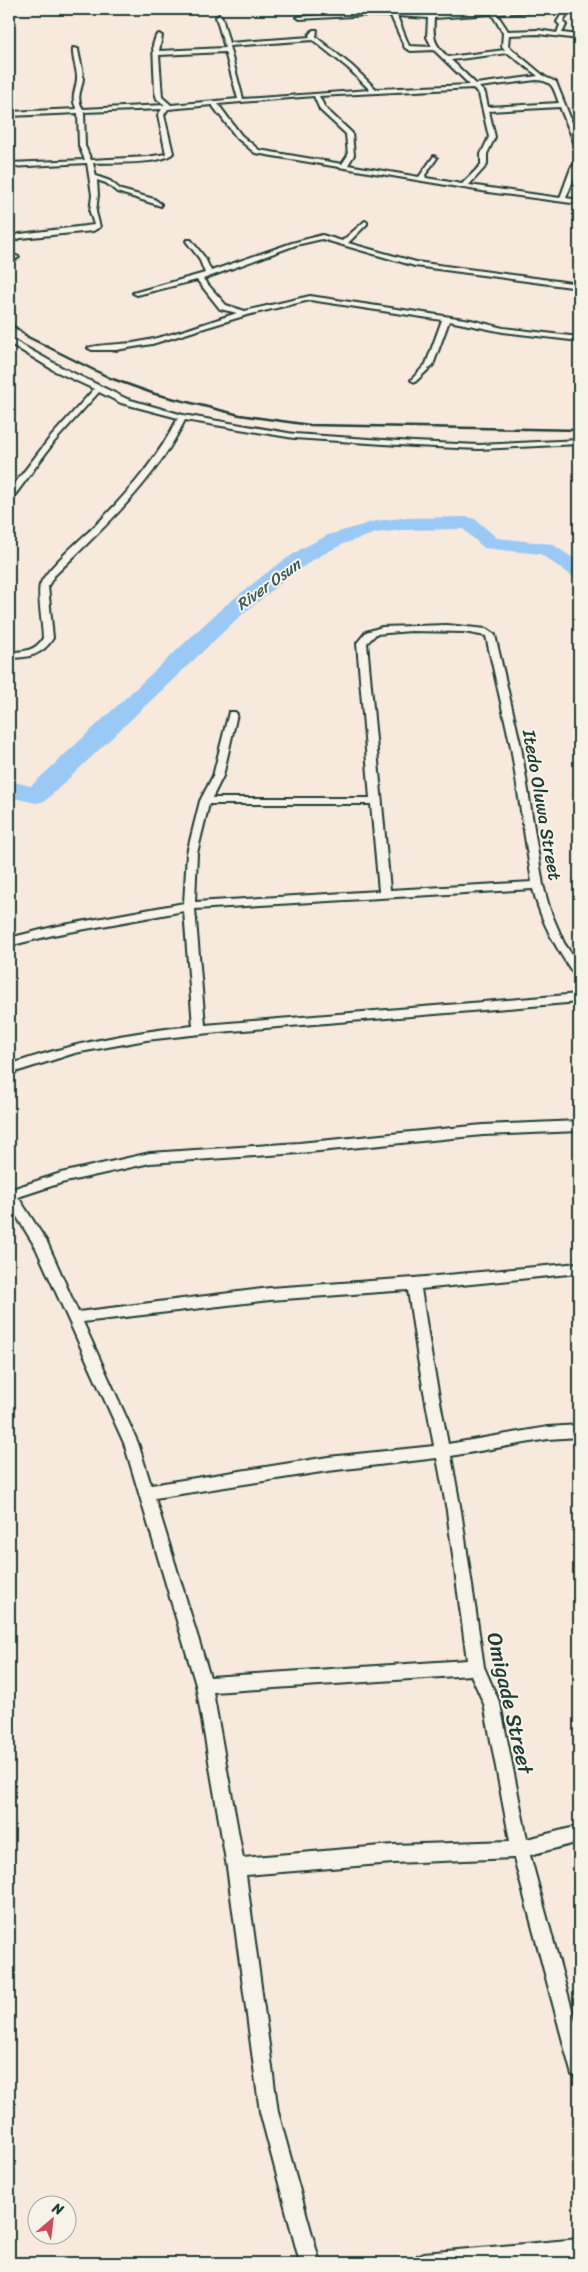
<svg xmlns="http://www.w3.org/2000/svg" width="588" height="2272" font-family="Sriracha,sans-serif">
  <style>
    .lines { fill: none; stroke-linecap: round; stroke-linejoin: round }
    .river { fill: #9bc9f6; fill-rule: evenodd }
    .street-casing { stroke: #1f3d34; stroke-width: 4 }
    .street { fill: #f7f3e8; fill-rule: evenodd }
    .rail { stroke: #1f3d34; stroke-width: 2.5 }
    .labels { text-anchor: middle; stroke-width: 4; stroke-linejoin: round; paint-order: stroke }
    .far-water-label { font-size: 16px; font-style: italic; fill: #38595b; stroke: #f7f3e8 }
    .street-label { font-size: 18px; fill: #1f3d34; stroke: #f7f3e8 }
    .near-street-label { font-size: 21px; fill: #1f3d34; stroke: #f7f3e8 }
  </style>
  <rect width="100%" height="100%" fill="#f8e9dd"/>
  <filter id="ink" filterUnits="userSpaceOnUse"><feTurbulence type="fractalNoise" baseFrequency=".02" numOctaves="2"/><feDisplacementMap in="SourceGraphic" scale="10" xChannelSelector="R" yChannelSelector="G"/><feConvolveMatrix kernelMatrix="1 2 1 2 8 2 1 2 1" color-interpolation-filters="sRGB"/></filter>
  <g filter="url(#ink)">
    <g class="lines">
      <path class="river" d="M468 517 475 519 497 538 552 544 579 562V578L572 576 540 554 484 548 463 529 402 530 376 533 343 544 316 558 289 576 237 619 45 801 36 803 9 797V781L31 786 221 609 274 567 301 549 328 535 376 521 402 518Z"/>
      <g class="street-casing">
        <g id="street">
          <path d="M396 9 399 11 398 13C458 17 519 4 579 11V14L568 12 563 22 566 25 562 33 579 35V39L538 34 509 35 508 46 545 77 556 82 579 140V149L576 147 560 107 489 111 495 137 487 154V165L469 185 560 198 571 168 579 160V166L566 198 579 200V204L488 192 255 153 237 138 212 105 168 109 164 115 173 153C163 165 109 162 93 163L96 176 110 181 121 190 154 199 161 204V206L117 192 106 183 97 180 98 195 96 212 100 227 93 231 21 238 9 242V238L20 234 94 225 90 212 92 195 87 163 9 167V163L85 160 79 146 78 113 9 116V112L77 109C69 97 78 88 77 75 76 66 72 57 73 48L78 49C79 58 83 69 83 78 82 90 75 98 83 109L165 105 157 99 155 92 153 45 156 36 159 34 162 36 159 51 225 48 216 17 219 15 222 17 229 43 310 37 309 35 313 30H317L316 37 352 66 376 89 470 85 434 50 411 51 405 48 391 16 370 15 300 19 297 17 370 11 393 13ZM551 11 563 12 557 22 560 25 557 33 538 30 508 31 497 14ZM492 14 503 33 502 46 505 50 448 57C433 43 433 38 434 18ZM397 16 428 18 427 37 432 47 409 46ZM313 40 348 68 370 90 243 99 229 46ZM225 52 238 99 171 105 162 97 159 55ZM508 53 538 76 476 84 451 60ZM536 80C554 81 553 88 559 103L488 107 485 93 479 87ZM473 88 479 94 489 137 481 154V165L462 184 426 178 425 175 437 158 434 156 419 177 348 165 354 155 352 133 325 108 319 96ZM314 96 320 110 346 134 348 155 342 164 259 150 241 135 218 104ZM162 109 158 115 166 154 147 157 91 160 85 146 84 112Z"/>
          <path d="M365 221 367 222V224L348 243 416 262 579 284V288L415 266 322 239 296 245 203 279 226 305 245 311 310 296 471 320 503 328 579 337V341L503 332 449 321 433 365 415 382 411 380 426 364 442 320 310 300 247 315 152 344 116 350H92L88 348C93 345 124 344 133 343 169 337 203 324 237 313L220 309 197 280 137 295 133 293 205 273 199 258 186 241 187 240H191L205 258 211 271 292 243 322 235 342 241Z"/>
          <path d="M9 253 19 257 16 259 9 257Z"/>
          <path d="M9 338 61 367 127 399 183 415 294 434 414 442 479 445 579 440V444L479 449 414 446 294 438 185 420C155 482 102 529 54 576L48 586 53 638C43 655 28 658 9 658V652C23 652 36 651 43 638 43 627 37 594 40 585 46 568 86 535 100 521 130 490 158 458 178 418L121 403 99 392 54 442 12 499H9V491L49 439 94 389 55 371 9 343Z"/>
          <path d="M447 625 486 629 495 635 521 747 543 885 550 910 564 943 579 965V977L575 976C556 948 541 922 533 889L195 909 205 1025 579 994V1002L219 1032 146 1040 75 1053 9 1074V1065C68 1044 130 1032 193 1026L184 911 53 935 9 946V938L53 927 184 903 187 853 200 801 213 776 229 712H235L237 714 223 776 212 798H370L357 643 366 632 382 627ZM411 631 464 632 486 636 511 747 532 882 390 890 367 643 376 634ZM209 804H371L379 891 195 902 197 853Z"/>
          <path d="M579 1121V1131L483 1135 299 1153 150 1163 61 1183 18 1197 47 1242 78 1312 270 1288 414 1278 579 1263V1273L421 1289 432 1359 448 1444 548 1427 579 1425V1437L548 1439 451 1456 461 1511 484 1667 500 1704 527 1839 579 1826V1842L530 1855 579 2035V2077L572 2075 570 2068 514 1858 393 1863 246 1875 278 2112 320 2263H300L260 2112 227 1867 196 1685 124 1443 36 1248 9 1204V1188L12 1189 61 1173 150 1153 299 1143 483 1125ZM408 1290 418 1359 434 1446 328 1457 151 1485 138 1443 83 1322 270 1300ZM437 1458 447 1511 467 1660 210 1677 155 1498 328 1471ZM471 1675 484 1704 510 1841 393 1845 243 1858 213 1692Z"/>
          <path d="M579 2239V2259L531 2263H414L417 2256 424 2253Z"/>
        </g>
      </g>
      <use href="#street" class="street"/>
      <path class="rail" d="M9 322 28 337 110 378 155 394 240 415 310 425 579 430"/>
    </g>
  </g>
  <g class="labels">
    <g class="far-water-label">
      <text transform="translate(268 584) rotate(-36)" y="6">River Osun</text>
    </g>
    <g class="street-label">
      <text transform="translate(542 805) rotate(80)" y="6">Itedo Oluwa Street</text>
    </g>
    <g class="near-street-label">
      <text transform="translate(510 1703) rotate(77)" y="7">Omigade Street</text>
    </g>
  </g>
  <rect width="588" height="2272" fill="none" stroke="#f7f3e8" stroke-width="30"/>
  <rect x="15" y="15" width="558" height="2242" fill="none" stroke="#1f3d34" stroke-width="2" filter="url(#ink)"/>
  <g transform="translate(52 2220) rotate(28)"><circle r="24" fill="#f7f3e8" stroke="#a1aaa0"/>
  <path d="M0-4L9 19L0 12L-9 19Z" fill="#d1495b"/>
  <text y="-8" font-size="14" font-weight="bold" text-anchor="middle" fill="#1f3d34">N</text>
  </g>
</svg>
